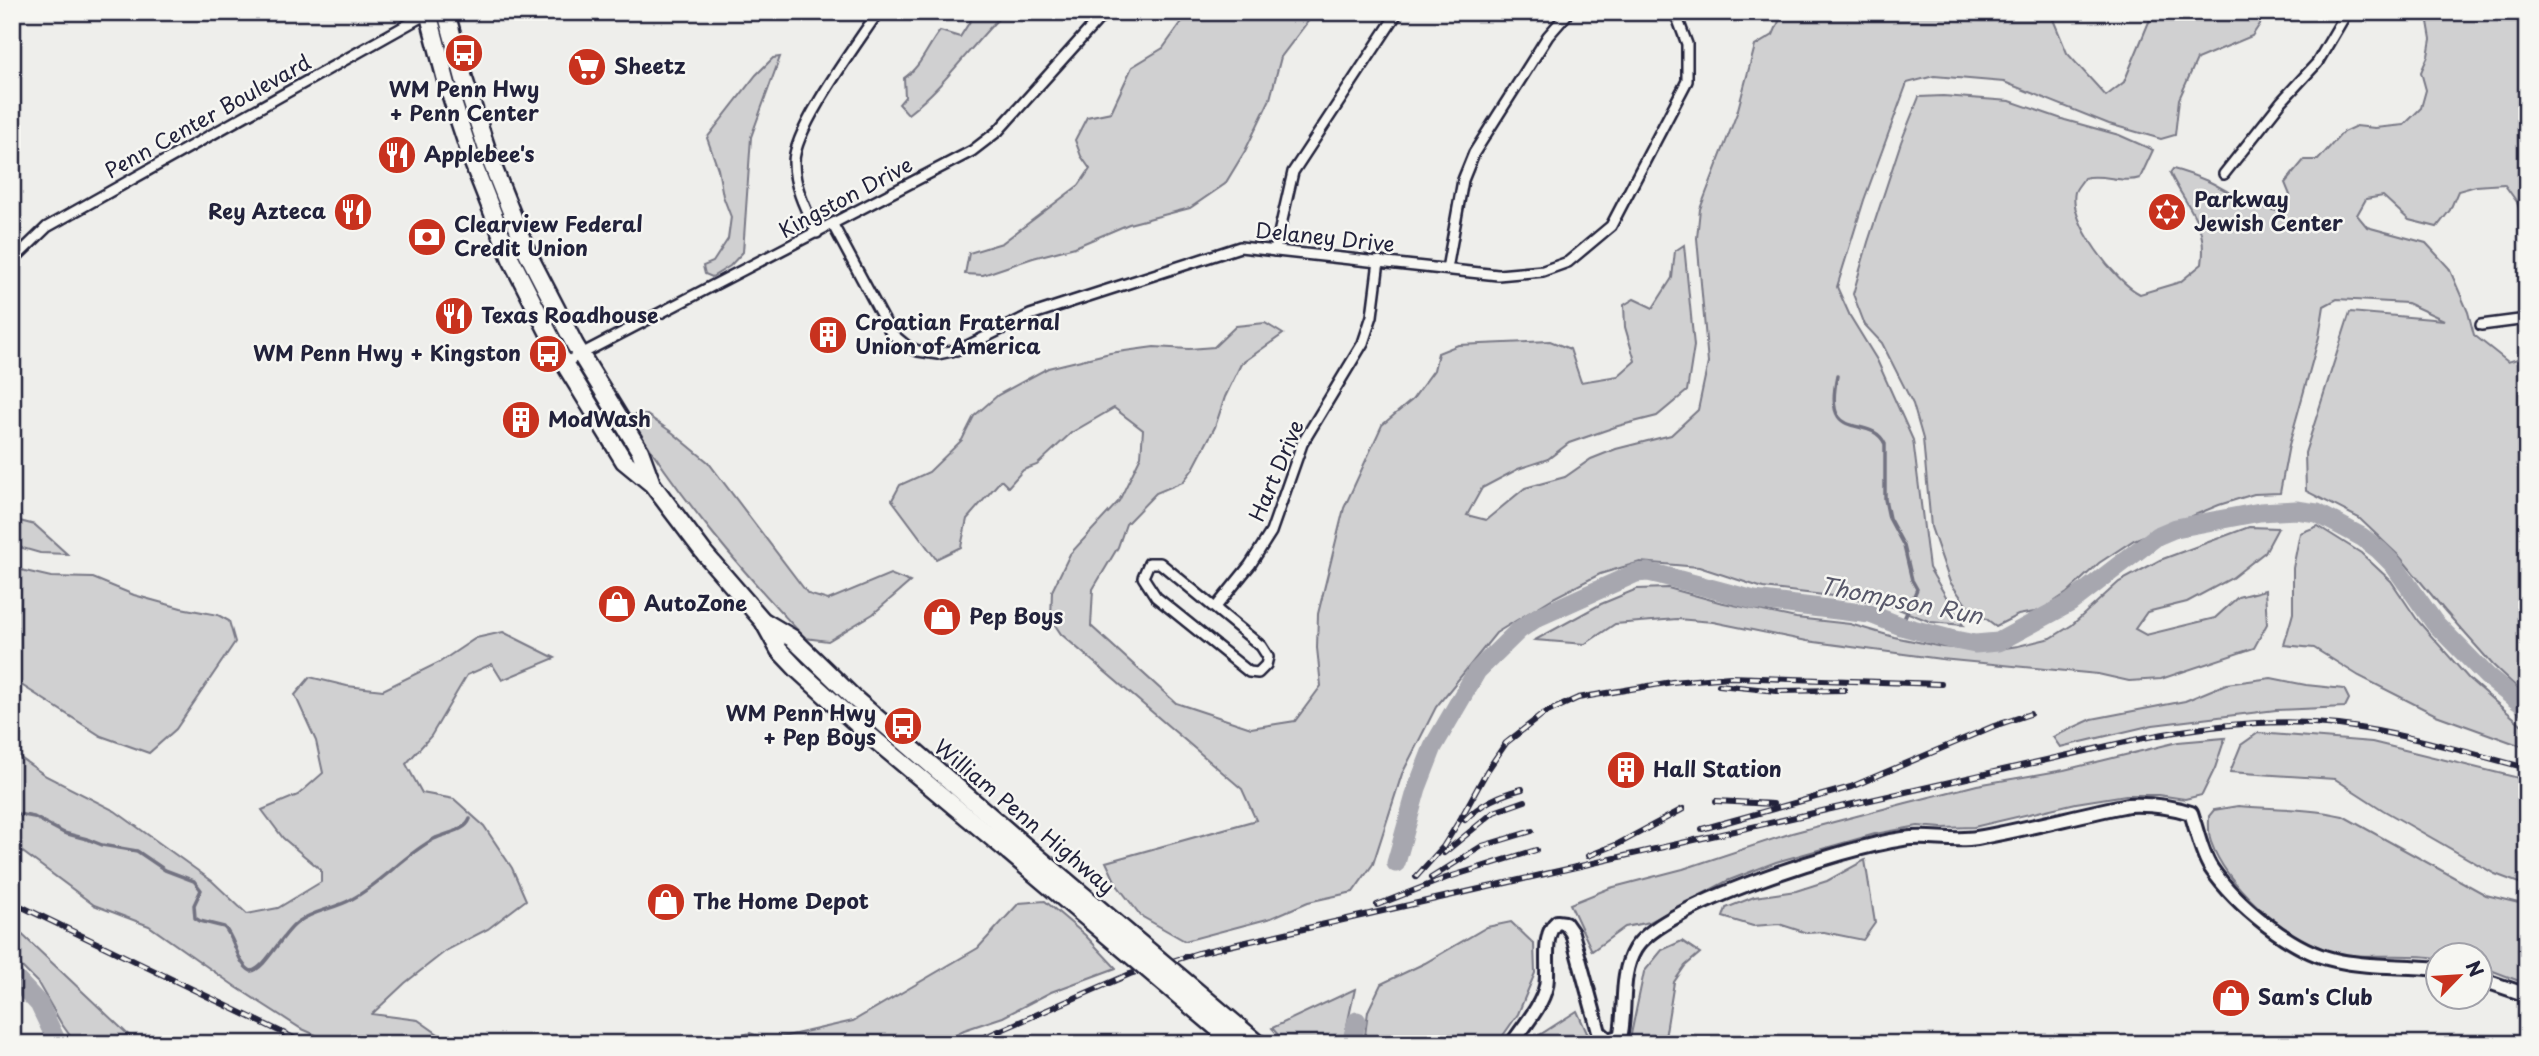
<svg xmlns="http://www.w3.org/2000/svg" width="2539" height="1056" font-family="'Playpen Sans',sans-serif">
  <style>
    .green { fill: #d0d0d1; stroke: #797986; stroke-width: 2 }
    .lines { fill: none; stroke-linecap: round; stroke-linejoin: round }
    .stream { stroke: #727281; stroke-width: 3.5 }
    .river { stroke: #a7a7af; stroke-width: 19 }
    .street-casing { stroke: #22223b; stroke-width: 14 }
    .secondary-casing { stroke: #22223b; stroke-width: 18 }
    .highway-casing { stroke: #22223b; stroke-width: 21 }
    .street { stroke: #f6f6f2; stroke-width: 9 }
    .secondary { stroke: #f6f6f2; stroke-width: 12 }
    .highway { stroke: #f6f6f2; stroke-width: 16 }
    .rail-casing { stroke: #22223b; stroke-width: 6 }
    .rail { stroke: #f6f6f2; stroke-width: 3.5; stroke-dasharray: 10; stroke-linecap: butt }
    .highway-bridge-casing { stroke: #22223b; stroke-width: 21; stroke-linecap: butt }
    .highway-bridge { stroke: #f6f6f2; stroke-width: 16 }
    .labels { text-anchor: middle; stroke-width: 5; stroke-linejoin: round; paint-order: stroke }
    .poi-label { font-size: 21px; font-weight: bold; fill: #22223b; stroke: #f6f6f2; text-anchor: start }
    .street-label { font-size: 21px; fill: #22223b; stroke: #f6f6f2 }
    .water-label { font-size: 23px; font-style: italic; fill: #575769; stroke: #f6f6f2 }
  </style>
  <rect width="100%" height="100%" fill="#eeeeeb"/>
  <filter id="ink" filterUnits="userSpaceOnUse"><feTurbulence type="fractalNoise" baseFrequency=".0143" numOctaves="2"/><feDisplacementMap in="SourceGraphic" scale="14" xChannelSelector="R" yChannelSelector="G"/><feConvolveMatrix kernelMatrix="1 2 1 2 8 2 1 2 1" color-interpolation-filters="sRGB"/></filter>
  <g filter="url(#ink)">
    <g class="green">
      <path d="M976 12H1005C971 45 946 85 908 114L899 104 905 97 904 78C921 67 927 47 940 31L960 37Z"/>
      <path d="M1189 12H1315L1281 57 1270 99 1245 151 1225 184 1190 208 1129 224 1075 247 1033 258 983 275 965 274 969 253 1002 243 1079 185 1090 169 1081 156 1075 140 1087 117 1111 112 1132 67 1163 48Z"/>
      <path d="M1783 12H2050L2067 53 2106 96 2124 82 2153 12H2268L2252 36 2197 59 2179 99 2175 135 2161 139 2109 124 2004 82 1934 76 1907 83 1864 200 1837 287 1850 316 1877 360 1913 440 1929 568 1963 625 1931 622 1891 606 1858 599 1763 588 1699 567 1640 562 1600 574 1553 598 1496 633 1436 707 1402 774 1373 864 1353 892 1308 902 1271 918 1185 941 1141 916 1117 885 1106 862 1256 820 1242 789 1061 634 1051 619 1052 591 1070 554 1119 501 1141 456 1143 430 1114 408 1071 433 1037 465 1023 470 1008 487 1001 480 967 519 961 547 936 559 892 500 900 485 929 472 962 440 974 416 998 395 1048 368 1110 353 1154 347 1189 349 1214 347 1236 326 1265 323 1283 334 1241 364 1225 397 1215 427 1193 469 1183 482 1156 493 1126 524 1118 547 1093 589 1091 626 1176 703 1251 728 1295 721 1321 686 1317 648 1318 614 1344 508 1382 425 1412 400 1434 370 1438 353 1458 345 1550 341 1570 349 1581 382 1618 376 1635 361 1625 327 1624 305 1634 299 1653 308 1672 278 1675 251 1684 245 1694 346 1687 391 1657 416 1618 426 1569 443 1548 459 1518 469 1482 488 1467 515 1486 520 1525 488 1565 477 1591 459 1616 449 1671 435 1698 410 1708 363 1697 238 1700 209 1737 113 1755 46 1773 35Z"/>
      <path d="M2428 12H2527V235L2517 202 2504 184 2476 186 2458 191 2450 210 2437 227 2409 220 2383 196 2366 199 2357 215 2367 227 2426 243 2449 268 2468 312 2474 335 2508 362 2527 356V697L2493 665 2445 611 2400 557 2359 518 2306 491 2305 453 2350 312 2444 320 2407 303 2337 299 2324 306 2319 337 2289 445 2280 493 2254 494 2219 505 2134 540 2099 563 2067 593 2040 611 2018 615 1996 626 1965 603 1950 582 1931 527 1923 439 1913 404 1882 343 1865 325 1853 294 1868 242 1901 142 1919 97 1943 96 2010 101 2065 120 2119 135 2153 150 2140 178C2122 184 2103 173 2084 178 2082 182 2076 188 2075 192 2068 222 2116 282 2140 294L2180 282 2202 264C2208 222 2186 207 2170 173L2173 169C2185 172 2198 177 2210 182 2234 194 2259 213 2287 211L2290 195 2285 183 2304 160H2318L2343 132 2356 126 2375 128 2404 125 2421 108 2426 90 2421 72 2428 56 2431 39 2427 16Z"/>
      <path d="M780 57 751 137 743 252 730 266 712 277 705 274 703 266 713 262 728 239 731 217 723 196 718 169 707 138 756 75 773 58Z"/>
      <path d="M632 415H647L673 433 708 462 808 594 828 600 890 574 910 582 873 614 828 641 805 638C742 571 682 501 633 422Z"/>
      <path d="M12 519 35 525 67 554 40 553 12 545Z"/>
      <path d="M2318 526 2361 553 2391 581 2418 621 2469 679 2521 724 2527 726V748L2436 715 2359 676 2314 648 2284 645 2293 613V568L2300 533Z"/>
      <path d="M2249 527 2278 528 2265 552 2232 578 2187 602 2147 612 2135 629 2146 635 2215 618 2238 597 2265 590 2267 624 2254 648 2161 679 2129 681 2098 674 1941 659 1807 641 1713 622 1677 619 1615 624 1585 644 1535 640 1601 604 1637 589 1668 588 1719 602 1796 618 1850 624 1894 637 1942 647 1986 651 2018 646 2051 638 2072 625 2119 582 2160 560Z"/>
      <path d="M12 568 51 577 93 578 134 595 181 608 218 615 229 621 235 642 176 729 149 753 101 736 12 679Z"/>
      <path d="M503 632 555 658 502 680 492 664 467 675 431 736 406 764 422 793 454 799 484 826 512 868 526 900 488 929 447 950 405 983 372 1014 418 1020 451 1043 457 1044H336L300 1028 236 987 149 926 94 905 12 844V752L46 776 115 811 212 881 247 914 278 908 321 882V870L283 838 262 810 298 795 323 773 316 741 295 695 310 677 347 686 383 690 440 662 476 638Z"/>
      <path d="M2271 678 2306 685 2344 689 2349 699 2345 707 2276 710 2153 725 2060 747 2053 737 2092 719 2185 701 2226 684Z"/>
      <path d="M2258 733 2372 742 2527 780V886L2495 874 2383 810 2335 779 2230 772 2241 745Z"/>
      <path d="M2225 738 2215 768 2202 795 2185 799 2158 795H2126L2076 803 1974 827 1942 828 1918 826 1875 834 1776 862 1727 881 1650 922 1625 927 1592 951 1570 904 1610 888 1683 869 1792 833 1906 803 1977 785 2064 770 2178 742Z"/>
      <path d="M2238 806C2273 809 2309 808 2343 816L2486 895 2527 905V984L2480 966V954H2438L2437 958C2403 952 2357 961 2325 950 2283 935 2226 885 2211 842 2208 834 2209 824 2209 816L2214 810Z"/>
      <path d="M1865 860 1875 923 1863 940 1824 932 1807 933 1779 924 1753 926 1723 917 1726 908 1754 897 1796 891 1827 881Z"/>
      <path d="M1045 901 1085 935 1116 968 1051 992 1003 1017 964 1030 936 1044H705L750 1033 769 1040 853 1021 978 948 1019 903Z"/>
      <path d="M1511 922 1534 944 1535 973 1518 1014 1497 1044H1364L1368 1011 1381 984 1425 963 1487 927Z"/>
      <path d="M12 925 138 1044H76L61 1023 38 983 12 957Z"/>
      <path d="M1682 941 1700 953 1685 966 1674 982 1664 1044H1629L1644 972 1662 950Z"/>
      <path d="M1355 989 1343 1044H1286L1272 1028Z"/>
      <path d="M1577 1011 1592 1044H1531L1535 1038Z"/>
    </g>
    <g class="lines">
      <g class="stream">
        <path d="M1837 376C1822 447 1870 412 1885 444V499L1889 518 1904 546 1912 580 1917 589 1901 626"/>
        <path d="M12 813 34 817 64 833 87 839 102 845 137 851 165 870 194 881 201 890 194 905 195 918 200 921 224 927C236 939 236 963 251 971 265 970 282 933 298 922 314 910 335 909 352 899 382 883 404 855 434 839 445 833 465 832 470 819"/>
      </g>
      <g class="river">
        <path d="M1396 863 1417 788 1433 747 1477 671 1519 630 1538 617 1636 573 1648 572 1661 575 1754 600 1870 614 1901 626 1950 639 1975 644 1998 642 2070 603 2157 536 2176 528 2260 512 2296 510 2317 513 2362 537 2379 550 2393 564 2434 622 2487 676 2527 708"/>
        <path d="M12 975 39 1004 58 1044"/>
        <path d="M1351 1044 1357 1021"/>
      </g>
      <g class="street-casing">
        <g id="street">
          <path d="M2224 174 2281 102 2317 63 2347 12"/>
          <path d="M833 225 891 333 908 347 918 351 938 354 961 349 1030 315 1240 247 1498 275 1543 271 1568 262 1611 226 1687 81V44L1675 12"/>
          <path d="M817 233C806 210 794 188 794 162 794 128 857 44 878 12"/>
          <path d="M1275 251 1293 172 1398 12"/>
          <path d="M12 261 47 227 430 12"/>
          <path d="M1447 269 1463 180 1474 153 1548 36 1569 12"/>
          <path d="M2481 325 2527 319"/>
          <path d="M564 363 972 151 998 131 1105 12"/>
          <path d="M1149 563H1160L1261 646 1268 657 1266 665 1258 673 1249 672 1156 597 1143 577Z"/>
          <path d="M1216 607 1250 565 1271 532 1302 444 1363 343 1372 316 1379 261"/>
        </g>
      </g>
      <g class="secondary-casing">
        <g id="secondary">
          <path d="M2480 979 2527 995"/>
          <path d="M1512 1044C1523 1027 1542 1006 1546 986 1550 967 1541 935 1557 922L1565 923 1572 933 1599 1032 1608 1040 1618 1037 1621 1033C1626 1005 1620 974 1635 949 1662 904 1848 847 1903 839 1927 835 1952 842 1977 838 2028 829 2078 815 2128 805 2151 804 2169 806 2191 813 2197 830 2201 853 2211 868 2236 905 2292 951 2335 960 2369 968 2404 965 2438 969"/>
        </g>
      </g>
      <g class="highway-casing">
        <g id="highway">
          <path d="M428 12 447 84 473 163 511 259 564 363 624 461 652 484 705 554 763 621 779 650 798 670 868 734 1009 852"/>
          <path d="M446 12 464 79 490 159 527 252 575 345 640 451 651 481"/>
          <path d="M765 622 792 638 855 699 1019 841"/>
        </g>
      </g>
      <use href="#street" class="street"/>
      <use href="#secondary" class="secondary"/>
      <use href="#highway" class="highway"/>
      <g class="rail-casing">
        <g id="rail">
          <path d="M1719 685 1777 691 1844 690"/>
          <path d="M1716 801 1773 804"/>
          <path d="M1465 820C1481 803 1500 795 1522 789"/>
          <path d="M1702 829 1851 787 1994 726 2030 714"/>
          <path d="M1444 853 1494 812 1525 801"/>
          <path d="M1588 856 1618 844 1683 809"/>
          <path d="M1416 877 1443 847 1461 818 1487 771 1506 743 1543 714 1578 698 1672 682 1730 677 1941 684"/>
          <path d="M1431 878 1482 846 1532 831"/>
          <path d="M12 902 306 1044"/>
          <path d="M1377 905 1446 878 1536 850"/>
          <path d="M969 1044 1130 974 1198 953 2143 738C2208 725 2273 718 2339 725 2403 733 2465 752 2527 768"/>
        </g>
      </g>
      <use href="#rail" class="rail"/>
      <g class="highway-bridge-casing">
        <g id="highway-bridge">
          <path d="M1019 841 1259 1044"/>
          <path d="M1009 852 1236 1044"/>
        </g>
      </g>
      <use href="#highway-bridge" class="highway-bridge"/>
    </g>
  </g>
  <defs>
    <g id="bus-disc" transform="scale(2.0125)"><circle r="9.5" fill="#c8321e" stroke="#f6f6f2"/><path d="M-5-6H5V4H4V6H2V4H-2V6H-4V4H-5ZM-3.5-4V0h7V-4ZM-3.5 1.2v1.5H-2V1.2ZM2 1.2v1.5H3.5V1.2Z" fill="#fff"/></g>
    <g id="supermarket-disc" transform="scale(2.0125)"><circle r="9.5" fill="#c8321e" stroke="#f6f6f2"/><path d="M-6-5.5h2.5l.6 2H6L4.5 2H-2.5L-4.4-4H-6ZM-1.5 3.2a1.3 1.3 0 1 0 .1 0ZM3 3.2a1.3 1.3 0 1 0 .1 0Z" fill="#fff"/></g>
    <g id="restaurant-disc" transform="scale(2.0125)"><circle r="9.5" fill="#c8321e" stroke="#f6f6f2"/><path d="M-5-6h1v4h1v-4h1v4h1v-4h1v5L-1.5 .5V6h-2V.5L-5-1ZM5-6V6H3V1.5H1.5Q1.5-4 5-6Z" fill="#fff"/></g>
    <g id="synagogue-disc" transform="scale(2.0125)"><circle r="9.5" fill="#c8321e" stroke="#f6f6f2"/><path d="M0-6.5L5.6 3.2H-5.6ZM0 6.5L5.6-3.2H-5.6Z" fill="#fff"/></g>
    <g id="bank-disc" transform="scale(2.0125)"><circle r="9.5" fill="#c8321e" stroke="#f6f6f2"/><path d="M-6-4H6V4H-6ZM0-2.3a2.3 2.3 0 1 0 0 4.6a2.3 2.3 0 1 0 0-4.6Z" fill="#fff"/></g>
    <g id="building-disc" transform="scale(2.0125)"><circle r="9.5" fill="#c8321e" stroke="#f6f6f2"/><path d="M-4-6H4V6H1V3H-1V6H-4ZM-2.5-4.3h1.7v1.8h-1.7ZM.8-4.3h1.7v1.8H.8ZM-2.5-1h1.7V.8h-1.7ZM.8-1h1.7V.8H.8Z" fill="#fff"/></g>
    <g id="shop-disc" transform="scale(2.0125)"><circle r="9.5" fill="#c8321e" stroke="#f6f6f2"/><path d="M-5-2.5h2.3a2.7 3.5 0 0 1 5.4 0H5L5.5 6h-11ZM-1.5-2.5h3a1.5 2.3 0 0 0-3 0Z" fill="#fff"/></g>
  </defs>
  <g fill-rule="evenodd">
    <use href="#bus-disc" x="464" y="53"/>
    <use href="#supermarket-disc" x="587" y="67"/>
    <use href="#restaurant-disc" x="397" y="155"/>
    <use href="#restaurant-disc" x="353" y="212"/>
    <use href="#synagogue-disc" x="2167" y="212"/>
    <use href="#bank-disc" x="427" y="237"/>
    <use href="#restaurant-disc" x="454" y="316"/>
    <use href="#building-disc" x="828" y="335"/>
    <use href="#bus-disc" x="548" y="354"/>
    <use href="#building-disc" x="521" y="420"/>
    <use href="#shop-disc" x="617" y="604"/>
    <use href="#shop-disc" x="942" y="617"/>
    <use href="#bus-disc" x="903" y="726"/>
    <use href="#building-disc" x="1626" y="770"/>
    <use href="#shop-disc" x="666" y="902"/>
    <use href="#shop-disc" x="2231" y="998"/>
  </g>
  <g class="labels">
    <g class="poi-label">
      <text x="614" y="74">Sheetz</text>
      <text x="464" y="97" text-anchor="middle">WM Penn Hwy<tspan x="464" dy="24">+ Penn Center</tspan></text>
      <text x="424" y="162">Applebee's</text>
      <text x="2194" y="207">Parkway<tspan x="2194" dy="24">Jewish Center</tspan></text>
      <text x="326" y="219" text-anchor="end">Rey Azteca</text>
      <text x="454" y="232">Clearview Federal<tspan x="454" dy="24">Credit Union</tspan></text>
      <text x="481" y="323">Texas Roadhouse</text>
      <text x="855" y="330">Croatian Fraternal<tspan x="855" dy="24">Union of America</tspan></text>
      <text x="521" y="361" text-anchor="end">WM Penn Hwy + Kingston</text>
      <text x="548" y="427">ModWash</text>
      <text x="644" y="611">AutoZone</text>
      <text x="969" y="624">Pep Boys</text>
      <text x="876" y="721" text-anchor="end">WM Penn Hwy<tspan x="876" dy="24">+ Pep Boys</tspan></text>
      <text x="1653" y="777">Hall Station</text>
      <text x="693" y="909">The Home Depot</text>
      <text x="2258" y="1005">Sam's Club</text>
    </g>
    <g class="street-label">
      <text transform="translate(208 117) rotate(-29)" y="7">Penn Center Boulevard</text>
      <text transform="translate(846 198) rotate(-28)" y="7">Kingston Drive</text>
      <text transform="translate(1325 238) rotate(6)" y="7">Delaney Drive</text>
      <text transform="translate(1277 471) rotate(-67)" y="7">Hart Drive</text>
      <text transform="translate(1024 817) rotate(40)" y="7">William Penn Highway</text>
    </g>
    <g class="water-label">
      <text transform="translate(1901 601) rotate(11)" y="8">Thompson Run</text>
    </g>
  </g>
  <rect width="2539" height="1056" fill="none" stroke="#f6f6f2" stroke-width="42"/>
  <rect x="21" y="21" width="2497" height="1014" fill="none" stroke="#22223b" stroke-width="2.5" filter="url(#ink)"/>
  <g transform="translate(2459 976) rotate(65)"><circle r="33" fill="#f6f6f2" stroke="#a1a1a9" stroke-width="2"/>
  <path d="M0-5L12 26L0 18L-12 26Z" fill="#c8321e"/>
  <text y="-10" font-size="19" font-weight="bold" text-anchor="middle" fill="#22223b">N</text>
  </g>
</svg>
